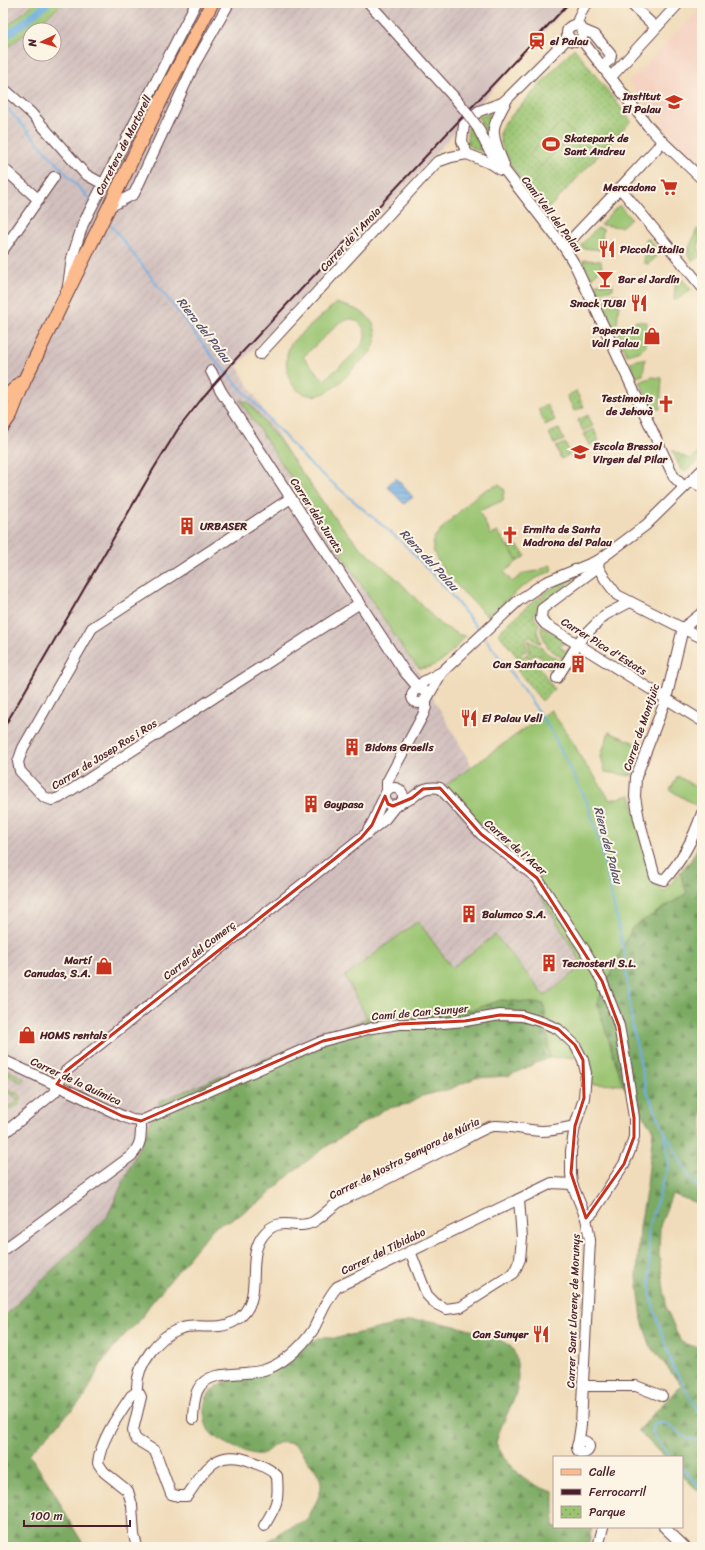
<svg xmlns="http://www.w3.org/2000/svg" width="705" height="1550" font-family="Sriracha,sans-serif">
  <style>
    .built { fill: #f5d2c2 }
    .industrial { fill: url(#industrial-furrows); fill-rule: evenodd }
    .railway { fill: #d1bfbd }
    .grass { fill: #9ac471; stroke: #72724e; fill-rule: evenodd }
    .forest { fill: url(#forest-firs); stroke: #626447 }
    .park { fill: url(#park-dots); stroke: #72724e; fill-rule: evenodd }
    .water { fill: url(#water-rules); stroke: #5c6686 }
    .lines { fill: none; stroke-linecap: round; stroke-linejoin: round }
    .stream { stroke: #6faee2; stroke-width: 2 }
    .canal { stroke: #6faee2; stroke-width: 7 }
    .minor-casing { stroke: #633b40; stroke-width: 12 }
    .major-casing { stroke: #633b40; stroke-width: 15 }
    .minor { stroke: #fff; stroke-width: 10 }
    .major { stroke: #fbbb8c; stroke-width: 13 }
    .rail { stroke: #4a1f2b; stroke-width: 2 }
    .minor-bridge-casing { stroke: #633b40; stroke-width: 12; stroke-linecap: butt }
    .minor-bridge { stroke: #fff; stroke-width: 10 }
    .marked { fill: none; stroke: #c8321e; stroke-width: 3; stroke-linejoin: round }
    .labels { text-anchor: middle; stroke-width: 4; stroke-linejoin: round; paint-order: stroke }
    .poi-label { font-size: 11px; font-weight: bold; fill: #4a1f2b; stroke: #fcf5e5; text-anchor: start }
    .street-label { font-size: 11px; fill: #4a1f2b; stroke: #fcf5e5 }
    .water-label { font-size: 12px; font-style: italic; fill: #57516b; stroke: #fcf5e5 }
  </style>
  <defs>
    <pattern id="industrial-furrows" width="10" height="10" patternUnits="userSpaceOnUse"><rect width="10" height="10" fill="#d1bfbd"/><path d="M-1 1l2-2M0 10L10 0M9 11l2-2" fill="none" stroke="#b5a4a3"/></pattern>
    <pattern id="forest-firs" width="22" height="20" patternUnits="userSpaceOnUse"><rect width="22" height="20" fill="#7baa63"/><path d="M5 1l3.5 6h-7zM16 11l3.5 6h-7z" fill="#678a52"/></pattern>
    <pattern id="park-dots" width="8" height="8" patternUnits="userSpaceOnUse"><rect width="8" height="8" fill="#9ac471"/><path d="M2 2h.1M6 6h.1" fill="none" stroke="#809f5d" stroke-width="1.8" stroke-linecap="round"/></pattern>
    <pattern id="water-rules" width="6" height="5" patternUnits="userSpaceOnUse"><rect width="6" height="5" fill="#6faee2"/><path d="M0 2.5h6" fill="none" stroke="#5d8db7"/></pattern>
  </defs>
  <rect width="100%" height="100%" fill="#fcf5e5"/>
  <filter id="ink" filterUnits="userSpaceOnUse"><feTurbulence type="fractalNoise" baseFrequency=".025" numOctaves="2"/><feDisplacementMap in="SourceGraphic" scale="8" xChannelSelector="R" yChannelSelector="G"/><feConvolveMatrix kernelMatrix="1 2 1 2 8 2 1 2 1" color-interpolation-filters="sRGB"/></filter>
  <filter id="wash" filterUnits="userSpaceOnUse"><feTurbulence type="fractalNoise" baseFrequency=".012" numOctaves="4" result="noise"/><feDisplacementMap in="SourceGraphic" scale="16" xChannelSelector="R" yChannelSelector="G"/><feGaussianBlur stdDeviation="0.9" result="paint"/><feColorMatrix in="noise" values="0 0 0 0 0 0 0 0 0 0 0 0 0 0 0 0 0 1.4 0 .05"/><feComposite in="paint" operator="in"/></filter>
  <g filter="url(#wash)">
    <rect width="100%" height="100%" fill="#f0dcba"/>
    <path class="built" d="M702 6V166L674 138 629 82Z"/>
    <g class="industrial">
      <path d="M3 3H34L3 30Z"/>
      <path d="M64 3H549L474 81 227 355 237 366 405 648 472 766 446 785 485 830 527 861 529 877 583 965 545 996 495 935 452 968 418 921 346 976 367 1018 160 1101 107 1217 3 1318V51ZM30 30H54V54H30Z"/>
    </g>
    <path class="railway" d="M549 3H570L367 230 237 366 227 355 474 81Z"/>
    <g class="grass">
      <path d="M34 3H64L3 51V30Z"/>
      <path d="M562 121 573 133 541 167 529 155Z"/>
      <path d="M618 206H620L631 219 621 227 600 225Z"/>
      <path d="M597 228 603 229 601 250 582 248V244Z"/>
      <path d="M648 238 661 253 648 264 644 263 646 239Z"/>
      <path d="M584 260 601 261 602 268 592 278 583 261Z"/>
      <path d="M676 276H679L691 289 677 300H674Z"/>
      <path d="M598 283 613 285V289L598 292 595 286Z"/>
      <path d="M612 294 620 295 617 323 613 325 600 296Z"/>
      <path d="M336 303C345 306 357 308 364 314 377 322 379 340 371 352 366 357 360 362 355 367 341 381 322 406 299 391 293 387 289 381 288 374 285 364 286 351 292 342ZM351 319C361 321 369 332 363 343 358 351 333 373 324 380L303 357 339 323 343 321Z"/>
      <path d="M636 321 647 322 646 346 641 351 627 355 621 341 622 340 619 334 617 333Z"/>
      <path d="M642 359H645L643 375 637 377 630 362Z"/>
      <path d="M652 377 662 378 660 409H653L640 382Z"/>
      <path d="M240 400 249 403 278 439 330 512 359 546 397 579 441 625 460 635 466 636C453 650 439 670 419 668L408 656Z"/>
      <path d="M499 485 505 490 503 495 504 500 479 511 491 535 498 532 518 561 504 572 512 582 524 573 538 571 550 565 552 567 551 571 533 580 521 588 487 616C474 601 424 561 434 538 437 533 452 519 457 514 470 501 481 489 499 485Z"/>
      <path d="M551 710 574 744 584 763 595 777 610 800 631 795 652 881 664 892 680 872 687 893 632 928 597 1003 623 1085 591 1084 585 1057 550 1058 544 1004 501 1000 472 1010 445 1009 367 1018 345 976 418 921 452 968 495 935 545 996 583 965 529 877 527 861 485 830 446 785Z"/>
      <path d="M609 732 642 746 631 776 605 772 601 756Z"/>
      <path d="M678 776 702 791V801L700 808 670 790Z"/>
    </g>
    <g class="forest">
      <path d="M702 837V1205L672 1194 660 1226 659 1254 667 1310 681 1342 702 1349V1495L682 1475V1457H664L638 1430 681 1385 650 1345 642 1320 637 1277 640 1227 647 1185 653 1130 623 1085 597 1003 632 928 687 893 680 872 691 860Z"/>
      <path d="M501 1000 544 1004 550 1058 539 1062 508 1076 475 1078 450 1089 422 1096 408 1104 385 1109 327 1146 295 1170 261 1201 247 1209 239 1216 214 1227 149 1306 137 1324 129 1330 114 1347 101 1364 84 1398 29 1454 56 1495 68 1519 85 1547H3V1318L107 1217 160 1101 367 1018 445 1009 472 1010Z"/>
      <path d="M424 1320C442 1322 499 1335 511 1347 518 1354 519 1379 517 1389 512 1408 500 1424 496 1443 508 1468 528 1485 554 1492V1527H592L588 1547H261C269 1540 278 1533 288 1528 293 1525 302 1523 307 1519 309 1517 311 1511 313 1508 322 1491 326 1481 311 1465 303 1457 300 1444 288 1443 272 1441 275 1447 264 1453 254 1459 223 1442 214 1436 206 1430 205 1421 204 1412 202 1380 244 1376 266 1372 271 1371 277 1370 281 1368 292 1363 303 1345 316 1339 323 1336 330 1339 337 1338L411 1321Z"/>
    </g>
    <g class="park">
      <path d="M574 48 631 121 546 211C532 192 498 157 500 132 501 126 506 121 510 117ZM561 122 573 133 541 166 529 155Z"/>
      <path d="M488 114H491V116L488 129 490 140 478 117Z"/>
      <path d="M469 125 482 151C479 150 474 150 472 148 465 145 467 131 469 125Z"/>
      <path d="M697 229 702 231 698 247 701 255 693 261 687 253Z"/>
      <path d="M576 391 584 407 574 411 567 396Z"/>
      <path d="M547 405 555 420 545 425 538 409Z"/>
      <path d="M588 415 593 426 583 431 578 420Z"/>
      <path d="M559 429 564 440 554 444 549 433Z"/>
      <path d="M594 429 599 441 590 445 584 434Z"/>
      <path d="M565 443 571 454 561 459 556 447Z"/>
      <path d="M702 448V457L701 458 686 471 681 470 672 450 687 458 691 459Z"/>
      <path d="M516 544 526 556 518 561 509 548Z"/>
      <path d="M578 576 547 600 542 594 566 580Z"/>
      <path d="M541 596 545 601C538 608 528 615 539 623L537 631 541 643H539L530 637 526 638 525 641 528 651 523 652 521 655 527 661 522 663 498 633 530 604Z"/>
      <path d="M541 626 569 643 560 645V648H563V651L569 649 565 660 548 648 541 632Z"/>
      <path d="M528 640 541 647 548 654 563 662 559 668 550 670 539 655H535L530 658 524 656 530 652Z"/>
      <path d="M536 662 554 689 542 701 517 670Z"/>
      <path d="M3 1068 25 1079 23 1083 3 1073Z"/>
      <path d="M4 1087 19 1094 22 1097 20 1104 12 1109 9 1110V1106L15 1104 17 1099 13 1095 3 1091Z"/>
    </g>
    <path class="water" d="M396 478 413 497 404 504 387 486Z"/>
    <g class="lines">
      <g class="stream">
        <path d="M3 104 91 201"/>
        <path d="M108 221 215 360 309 463 403 543 442 584 480 631"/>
        <path d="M485 638 528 696 551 731 587 802 600 843 624 952 633 1030 646 1089 664 1130 690 1178 702 1191"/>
        <path d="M665 1132 669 1163 648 1230 651 1299 672 1365 702 1418"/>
        <path d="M670 1457 653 1434V1425C667 1418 673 1429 683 1436 689 1439 696 1440 702 1441"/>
        <path d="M682 1468 702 1489"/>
      </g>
      <path class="canal" d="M3 39 48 3"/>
    </g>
  </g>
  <g filter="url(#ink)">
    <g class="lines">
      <g class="minor-casing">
        <g id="minor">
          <path d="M369 3 452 95"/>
          <path d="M630 3 652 24"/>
          <path d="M576 25 583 8 588 3"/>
          <circle cx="575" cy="33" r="8"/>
          <path d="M583 30 595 35 611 55 610 60 602 66"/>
          <path d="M581 39 648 126 662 141 702 179"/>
          <path d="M611 77 679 3"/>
          <path d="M3 88 31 113 85 174 103 184"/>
          <path d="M478 128 489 150 564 247 575 265 674 477 684 487"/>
          <path d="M504 165C500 154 492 140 494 128 496 118 503 108 507 99"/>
          <path d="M3 168 39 200"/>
          <path d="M501 170 492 164 467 154 462 141 464 125 479 111 502 103 507 99 569 37"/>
          <path d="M620 188 702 287"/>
          <path d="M111 206 134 194 195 63 229 3"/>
          <path d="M564 247 620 188 656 149 662 141"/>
          <path d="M3 250 54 177"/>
          <path d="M68 286 72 258 83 224 196 3"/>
          <path d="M260 354 437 162 451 157 467 154"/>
          <path d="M211 371 221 391 404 671 416 685 418 689"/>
          <path d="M691 481 702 487"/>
          <path d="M291 498 92 628 23 748 18 762 20 771 44 797 52 800 59 798 360 603"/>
          <path d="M599 560 598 567 542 609 541 619 545 624 702 721"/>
          <path d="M598 567 605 579 617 595 702 638"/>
          <path d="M702 613 683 628 666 699 636 777 635 797 639 819 655 877 664 880C681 862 694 837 702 813"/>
          <path d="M557 678 581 639 605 615 630 602"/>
          <circle cx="419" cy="696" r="7"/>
          <path d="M418 689 423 682 440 673"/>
          <circle cx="394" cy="797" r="9"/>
          <path d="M387 791V782L423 715 426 707V700L442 672 518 601 546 582 599 560 626 540 646 525 702 470"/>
          <path d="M401 802C419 800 415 785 440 788L481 834 537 878 584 949 602 981 615 1014 619 1026 627 1070 634 1118V1137L629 1153 624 1164 593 1212 586 1218"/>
          <path d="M368 830C376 820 378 807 385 796"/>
          <path d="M3 1060 122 1116 132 1120 141 1121 323 1041 372 1028 400 1024H431L465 1021 500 1015 522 1016 542 1022 558 1029 575 1045 583 1060 586 1073 584 1098 575 1126 571 1151V1173L572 1184 586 1218 590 1240 581 1425 578 1445"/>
          <path d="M3 1134 55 1092 58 1082 66 1071 385 819 396 805"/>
          <path d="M3 1250 131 1156C142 1144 141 1136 141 1121"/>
          <path d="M410 1251 427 1295 436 1304 446 1309 461 1307 514 1273 520 1259 522 1238 519 1199"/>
          <path d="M583 1386H636L662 1396"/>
          <path d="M137 1387C137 1364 158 1337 179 1329 197 1322 217 1332 235 1321 268 1301 242 1258 265 1233 281 1215 296 1231 313 1222 322 1217 330 1208 339 1202 351 1195 365 1190 377 1184 404 1170 430 1157 456 1144 464 1140 486 1126 494 1126 510 1125 526 1131 542 1131 553 1131 564 1128 575 1126"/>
          <path d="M135 1393 131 1396C118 1416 101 1439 98 1463L104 1472 128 1491 132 1505 134 1535 137 1547"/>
          <path d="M139 1393 141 1397 133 1430 134 1436 137 1440 155 1451 171 1494 178 1496H187C206 1469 216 1447 253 1462 262 1466 271 1469 277 1476 279 1501 277 1505 264 1526"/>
          <path d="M193 1419C194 1400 194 1381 217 1376 231 1373 246 1374 260 1371 280 1367 302 1347 313 1330 321 1315 326 1299 337 1287L552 1183 572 1184"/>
          <circle cx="583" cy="1447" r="6"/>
          <path d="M664 1527 685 1547"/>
          <path d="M598 1547 603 1527"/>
        </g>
      </g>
      <g class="major-casing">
        <g id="major">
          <path d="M3 397 9 394 22 382"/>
          <path d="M3 426 11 414 24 381 166 90 212 3"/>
        </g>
      </g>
      <use href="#minor" class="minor"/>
      <use href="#major" class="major"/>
      <path class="rail" d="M3 729 154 468 178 429 204 396 234 361 569 3"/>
      <g class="minor-bridge-casing">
        <path id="minor-bridge" d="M452 95 465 110 478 128"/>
      </g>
      <use href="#minor-bridge" class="minor-bridge"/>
    </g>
  </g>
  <path class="marked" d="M440 788 481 834 537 878 602 981 619 1026 634 1118V1137L624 1164 586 1218 571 1173 575 1126 584 1098 583 1060 575 1045 558 1029 522 1016 500 1015 465 1021 400 1024 323 1041 141 1121 122 1116 57 1084 66 1071 361 838 372 825 385 796 388 804 393 806 412 798 423 789Z"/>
  <defs>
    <g id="station-bare" transform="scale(1.38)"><path d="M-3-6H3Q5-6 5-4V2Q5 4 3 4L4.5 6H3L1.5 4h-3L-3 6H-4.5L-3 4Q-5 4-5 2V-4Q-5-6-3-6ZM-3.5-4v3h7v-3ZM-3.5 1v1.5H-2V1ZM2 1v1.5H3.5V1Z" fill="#c8321e" stroke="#fcf5e5" stroke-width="2.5" paint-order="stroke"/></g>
    <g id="school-bare" transform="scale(1.38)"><path d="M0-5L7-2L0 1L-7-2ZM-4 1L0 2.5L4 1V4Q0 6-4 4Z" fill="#c8321e" stroke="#fcf5e5" stroke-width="2.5" paint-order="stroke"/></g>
    <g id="stadium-bare" transform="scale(1.38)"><path d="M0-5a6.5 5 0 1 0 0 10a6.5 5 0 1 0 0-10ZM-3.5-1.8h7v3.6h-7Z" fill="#c8321e" stroke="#fcf5e5" stroke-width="2.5" paint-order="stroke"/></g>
    <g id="supermarket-bare" transform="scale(1.38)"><path d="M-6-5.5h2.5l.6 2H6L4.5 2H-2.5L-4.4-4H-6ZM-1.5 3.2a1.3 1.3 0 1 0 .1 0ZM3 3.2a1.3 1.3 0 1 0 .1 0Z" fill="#c8321e" stroke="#fcf5e5" stroke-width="2.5" paint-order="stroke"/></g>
    <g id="restaurant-bare" transform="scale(1.38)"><path d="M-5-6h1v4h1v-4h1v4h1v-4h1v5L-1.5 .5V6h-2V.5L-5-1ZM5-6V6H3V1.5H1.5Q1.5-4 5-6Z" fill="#c8321e" stroke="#fcf5e5" stroke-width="2.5" paint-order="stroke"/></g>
    <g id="bar-bare" transform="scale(1.38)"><path d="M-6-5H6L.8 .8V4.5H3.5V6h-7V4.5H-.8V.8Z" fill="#c8321e" stroke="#fcf5e5" stroke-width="2.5" paint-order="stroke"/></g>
    <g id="shop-bare" transform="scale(1.38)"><path d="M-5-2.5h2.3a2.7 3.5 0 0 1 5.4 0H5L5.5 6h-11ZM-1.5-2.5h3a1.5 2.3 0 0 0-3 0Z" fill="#c8321e" stroke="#fcf5e5" stroke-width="2.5" paint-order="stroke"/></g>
    <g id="church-bare" transform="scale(1.38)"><path d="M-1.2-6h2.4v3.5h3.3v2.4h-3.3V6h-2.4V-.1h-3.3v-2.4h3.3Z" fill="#c8321e" stroke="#fcf5e5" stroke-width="2.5" paint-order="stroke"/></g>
    <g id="building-bare" transform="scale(1.38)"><path d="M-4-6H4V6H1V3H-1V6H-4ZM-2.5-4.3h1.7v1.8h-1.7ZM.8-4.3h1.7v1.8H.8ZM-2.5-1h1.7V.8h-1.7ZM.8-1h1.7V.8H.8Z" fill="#c8321e" stroke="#fcf5e5" stroke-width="2.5" paint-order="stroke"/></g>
  </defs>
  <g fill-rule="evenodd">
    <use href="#station-bare" x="537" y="41"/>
    <use href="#school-bare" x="674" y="102"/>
    <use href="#stadium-bare" x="551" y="144"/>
    <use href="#supermarket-bare" x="669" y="187"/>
    <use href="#restaurant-bare" x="607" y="249"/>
    <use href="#bar-bare" x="605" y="279"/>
    <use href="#restaurant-bare" x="639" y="303"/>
    <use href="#shop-bare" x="652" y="336"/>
    <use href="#church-bare" x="666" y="404"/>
    <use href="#school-bare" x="580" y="452"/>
    <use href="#building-bare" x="187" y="526"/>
    <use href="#church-bare" x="510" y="535"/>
    <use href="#building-bare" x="578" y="664"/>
    <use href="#restaurant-bare" x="469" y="718"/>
    <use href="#building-bare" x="352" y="747"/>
    <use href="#building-bare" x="311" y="804"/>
    <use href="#building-bare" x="469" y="914"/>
    <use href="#building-bare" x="549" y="963"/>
    <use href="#shop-bare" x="104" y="966"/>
    <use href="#shop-bare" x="27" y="1035"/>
    <use href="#restaurant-bare" x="541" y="1334"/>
  </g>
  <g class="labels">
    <g class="poi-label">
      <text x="550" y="45">el Palau</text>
      <text x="661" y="100" text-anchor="end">Institut<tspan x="661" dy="13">El Palau</tspan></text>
      <text x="564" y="142">Skatepark de<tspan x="564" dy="13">Sant Andreu</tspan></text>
      <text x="656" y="191" text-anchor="end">Mercadona</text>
      <text x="620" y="253">Piccola Italia</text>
      <text x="618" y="283">Bar el Jardín</text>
      <text x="626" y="307" text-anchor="end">Snack TUBI</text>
      <text x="639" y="334" text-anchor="end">Papereria<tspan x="639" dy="13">Vall Palau</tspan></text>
      <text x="653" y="402" text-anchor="end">Testimonis<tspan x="653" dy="13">de Jehovà</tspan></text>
      <text x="593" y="450">Escola Bressol<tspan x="593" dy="13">Virgen del Pilar</tspan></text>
      <text x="200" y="530">URBASER</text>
      <text x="523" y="533">Ermita de Santa<tspan x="523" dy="13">Madrona del Palau</tspan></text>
      <text x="565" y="668" text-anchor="end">Can Santacana</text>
      <text x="482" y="722">El Palau Vell</text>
      <text x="365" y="751">Bidons Graells</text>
      <text x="324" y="808">Gaypasa</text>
      <text x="482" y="918">Balumco S.A.</text>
      <text x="91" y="964" text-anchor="end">Martí<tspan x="91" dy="13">Canudas, S.A.</tspan></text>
      <text x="562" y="967">Tecnosteril S.L.</text>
      <text x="40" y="1039">HOMS rentals</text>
      <text x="528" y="1338" text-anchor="end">Can Sunyer</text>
    </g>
    <g class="street-label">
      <text transform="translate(123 145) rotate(-63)" y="4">Carretera de Martorell</text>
      <text transform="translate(552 214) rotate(53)" y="4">Camí Vell del Palau</text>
      <text transform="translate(350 239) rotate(-47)" y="4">Carrer de l'Anoia</text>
      <text transform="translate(317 515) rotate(57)" y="4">Carrer dels Jurats</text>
      <text transform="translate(604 646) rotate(32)" y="4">Carrer Pica d'Estats</text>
      <text transform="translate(641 727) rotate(-71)" y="4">Carrer de Montjuïc</text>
      <text transform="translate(104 754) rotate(-32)" y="4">Carrer de Josep Ros i Ros</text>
      <text transform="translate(516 847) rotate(41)" y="4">Carrer de l'Acer</text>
      <text transform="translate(199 950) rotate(-38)" y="4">Carrer del Comerç</text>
      <text transform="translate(420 1012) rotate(-5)" y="4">Camí de Can Sunyer</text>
      <text transform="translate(76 1081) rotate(25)" y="4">Carrer de la Química</text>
      <text transform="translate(404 1158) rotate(-27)" y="4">Carrer de Nostra Senyora de Núria</text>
      <text transform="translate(383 1251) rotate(-26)" y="4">Carrer del Tibidabo</text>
      <text transform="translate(573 1311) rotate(-88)" y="4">Carrer Sant Llorenç de Morunys</text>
    </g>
    <g class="water-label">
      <text transform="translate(204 330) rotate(52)" y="4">Riera del Palau</text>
      <text transform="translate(429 560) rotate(47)" y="4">Riera del Palau</text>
      <text transform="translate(608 845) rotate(75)" y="4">Riera del Palau</text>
    </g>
  </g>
  <rect width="705" height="1550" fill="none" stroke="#fcf5e5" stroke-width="16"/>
  <rect x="553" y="1456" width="130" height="72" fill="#fcf5e5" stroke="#b59f9b"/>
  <rect x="561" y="1469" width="20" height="6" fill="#fbbb8c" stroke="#b59f9b"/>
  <text x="589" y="1476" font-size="12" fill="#4a1f2b">Calle</text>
  <rect x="561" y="1489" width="20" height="6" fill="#4a1f2b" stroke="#b59f9b"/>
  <text x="589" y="1496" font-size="12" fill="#4a1f2b">Ferrocarril</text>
  <rect x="561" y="1506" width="20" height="12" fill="url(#park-dots)" stroke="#b59f9b"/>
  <text x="589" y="1516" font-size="12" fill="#4a1f2b">Parque</text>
  <g transform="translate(42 42) rotate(265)"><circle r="19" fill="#fcf5e5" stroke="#b59f9b"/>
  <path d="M0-3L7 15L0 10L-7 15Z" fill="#c8321e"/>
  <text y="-6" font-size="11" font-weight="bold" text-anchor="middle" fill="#4a1f2b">N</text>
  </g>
  <path d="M24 1520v6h106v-6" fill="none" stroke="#4a1f2b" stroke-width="2"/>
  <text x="30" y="1520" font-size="12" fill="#4a1f2b" stroke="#fcf5e5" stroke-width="3" paint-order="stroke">100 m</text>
</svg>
